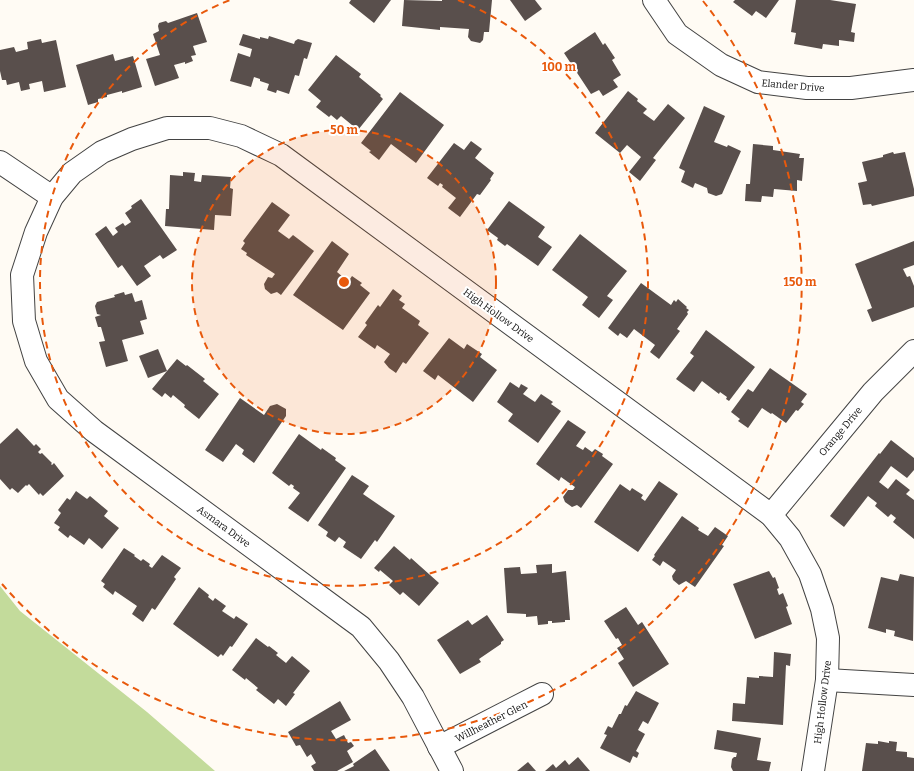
<svg xmlns="http://www.w3.org/2000/svg" width="914" height="771" font-family="Bitter,serif">
  <style>
    .forest { fill: #c3db9b }
    .building { fill: #594f4c }
    .lines { fill: none; stroke-linecap: round; stroke-linejoin: round }
    .minor-casing { stroke: #434343; stroke-width: 24 }
    .minor { stroke: #fff; stroke-width: 22 }
    .ring { fill: none; stroke: #e8590c; stroke-width: 2; stroke-dasharray: 7 5 }
    .labels { text-anchor: middle; stroke-width: 4; stroke-linejoin: round; paint-order: stroke }
    .street-label { font-size: 10px; fill: #101010; stroke: #fff }
    .centre { fill: #e8590c; stroke: #fff; stroke-width: 2 }
    .ring-label { font-size: 12px; text-anchor: middle; font-weight: bold; fill: #e8590c; stroke: #fff; stroke-width: 4; stroke-linejoin: round; paint-order: stroke }
  </style>
  <rect width="100%" height="100%" fill="#fffbf4"/>
  <path class="forest" d="M0 586 20 611 147 712 215 771H0Z"/>
  <g class="building">
    <path d="M351 0H391L374 23 349 3Z"/>
    <path d="M404 0 442 1V0H492L489 32H484L483 40 480 43 471 41 468 37 469 29 440 27V30L402 26Z"/>
    <path d="M510 0H535L542 9 525 21Z"/>
    <path d="M735 0H779L766 18 756 11 752 16 733 2Z"/>
    <path d="M796 0H830L856 4 851 32 855 33 854 42 839 40V46L823 44 822 49 794 44 796 33 791 32Z"/>
    <path d="M197 13 207 42 193 46 196 55 191 56 193 61 185 64V62L174 65 179 78 155 86 146 59 160 55 153 34 159 31 158 26 159 23 166 21 168 23Z"/>
    <path d="M595 32 603 45 605 43 615 58 612 60 621 75 613 80 618 87 603 96 599 90 591 94 564 53Z"/>
    <path d="M243 34 260 39V37L268 39 269 36 294 44 295 41 298 39 312 43 307 59 304 58 299 76 295 75 289 94 277 90 276 93 267 90 269 84 260 81V79L254 77 251 87 230 81 238 53 250 57 252 49 239 45Z"/>
    <path d="M41 39 42 43 56 40 66 87 44 92 42 81 29 84 30 89 21 91 19 82 7 85 6 80H2L0 71V50L14 47 16 52 28 49 27 42Z"/>
    <path d="M113 54 115 61 133 56 142 87 122 93V91L107 95V97L98 99V102L88 105 76 65Z"/>
    <path d="M336 55 361 74 359 77 381 95 380 96 383 99 358 130 341 116 337 120 331 115 329 117 316 107 321 101 308 90Z"/>
    <path d="M628 91 638 99 637 101 647 109 643 113 654 121 668 104 685 118 653 158 656 160 640 181 629 172 641 157 627 145 620 153 595 133Z"/>
    <path d="M400 92 444 125 416 163 391 144 379 160 369 152 371 151 361 143Z"/>
    <path d="M704 106 725 116 714 142 727 147 728 145 741 151 722 194 716 196 708 193 707 188 695 183 693 188 681 182 685 171 679 168Z"/>
    <path d="M471 141 482 149 475 158 494 173 490 179 491 180 480 195 477 194 460 217 448 208 456 198 442 187 443 185 440 183 438 186 427 178 454 143 464 150Z"/>
    <path d="M753 144 773 146V150L800 154 799 158H804L802 181 797 180V191L774 189 773 197 762 196 761 202 745 201 746 184H750Z"/>
    <path d="M893 152 894 154 905 152 914 189V196L872 206 871 204 863 205 858 183 867 181 862 162 883 157V155Z"/>
    <path d="M183 172 195 173 194 181 201 182 202 175 231 177 230 188 233 189 231 216 215 215 214 230 165 226 166 209H169L170 175 183 176Z"/>
    <path d="M141 199 177 250 163 259 160 255 144 266 151 276 137 286 122 265 118 268 95 234 106 226 113 236 118 232 115 228 123 223 125 226 131 222 125 213 132 208 131 206Z"/>
    <path d="M509 201 545 227 538 237 552 247 538 266 507 244 505 246 497 240 498 238 487 230Z"/>
    <path d="M272 202 290 215 278 231 289 239 293 235 314 251 281 295 277 292 271 294 265 289 264 284 268 277 272 278 275 274 246 255 247 253 241 249 245 243 243 241Z"/>
    <path d="M580 234 627 271 607 296 613 300 599 318 582 305 588 297 552 270Z"/>
    <path d="M332 241 349 254 337 272 343 277 344 275 350 279 352 276 362 283 360 285 370 293 343 330 293 295Z"/>
    <path d="M914 241V265L903 269 907 277 910 276 914 286V307L872 322 867 310 872 308 855 264Z"/>
    <path d="M641 283 671 305 674 300 676 302 678 299 687 307 686 308 689 310 687 312 688 314 677 329 680 331 659 359 650 352 655 345 634 329 627 338 620 333 618 336 608 328Z"/>
    <path d="M393 289 402 296 399 300 405 304 402 308 420 321 418 325 429 333 406 364 403 362 396 373 389 368 384 362 390 354 377 345 375 349 358 337 367 325 365 323 378 305 380 307Z"/>
    <path d="M124 292 125 295 132 293 135 302 142 300 147 319 140 321 144 334 122 340 128 361 106 367 99 342 105 341 101 327H98L95 317 101 315 97 314 95 306 97 302 115 297 114 295Z"/>
    <path d="M706 330 755 367 729 401 726 399 727 397 720 392 719 394 702 381 694 392 676 379 694 356 690 353Z"/>
    <path d="M449 338 464 349 467 344 482 354 480 357 497 370 473 402 438 375 435 380 423 371Z"/>
    <path d="M158 349 167 371 148 378 139 356Z"/>
    <path d="M177 359 186 366 187 365 205 379 203 381 219 394 199 419 184 407 185 405 173 395 171 398 165 393 162 397 152 389Z"/>
    <path d="M770 368 807 394 801 402 804 404 798 411 796 410 786 423 772 413 771 414 762 408 748 428 738 421 740 419 731 412 748 389 753 392Z"/>
    <path d="M510 382 519 388 521 384 528 388 523 394 535 402 541 394 553 402 551 404 561 411 538 443 508 421 513 414 497 402Z"/>
    <path d="M240 398 264 415 270 406 277 404 286 409V416L254 463 242 454 244 450 236 444 223 462 205 450Z"/>
    <path d="M568 420 586 432 576 446 583 450 585 447 592 452 595 449 603 454 602 456 613 464 581 508 577 505 572 507 565 502 563 497 568 490H573L575 487 561 477 559 481 536 464Z"/>
    <path d="M17 428 34 446 36 444 41 449 38 452 40 454 42 453 52 463 51 464 52 465 54 463 64 476 43 496 40 493 39 495 29 484 27 486 26 485 18 493 12 488 10 490 0 479V444Z"/>
    <path d="M299 434 321 450 322 448 336 458 335 460 346 468 308 522 288 508 300 493 293 488 294 486 291 484 289 486 272 473Z"/>
    <path d="M891 440 914 458V470L907 478 891 466 879 482 888 489 896 479 910 490 906 494 914 500V539L893 522 896 518 891 514 888 517 875 506 877 503 868 496 844 527 830 516 879 453 880 454Z"/>
    <path d="M352 475 369 486 363 494 395 516 377 542 375 540 361 559 343 547 346 542 339 537 335 542 326 536 328 532 318 525Z"/>
    <path d="M659 481 678 494 638 552 594 522 620 484 630 491 632 488 643 495 641 498 645 501Z"/>
    <path d="M76 491 87 499 90 496 108 511 104 516 119 528 102 549 89 538 84 545 70 535 68 538 58 530 60 527 54 523 61 513 58 510 67 498 70 500Z"/>
    <path d="M682 516 699 528 698 530 708 536 715 527 728 536 722 545 724 546 695 587 686 581 679 585 673 580 672 576 676 570 663 561 660 566 652 560 655 556 654 555Z"/>
    <path d="M394 546 410 560 411 558 439 583 419 606 403 592 400 595 389 585 393 581 380 570 379 572 374 568Z"/>
    <path d="M124 548 135 555 134 556 141 561 143 559 150 564 149 566 152 568 162 555 181 568 174 577 176 579 155 610 152 608 143 622 132 614 137 606 115 591 113 595 103 587 105 584 101 581Z"/>
    <path d="M552 564V573L566 571 570 620H565V622L552 623V621H548V624L538 625 537 616 526 617V614L507 613 504 568 520 567 521 574 537 573 536 565Z"/>
    <path d="M769 571 773 578 775 577 779 588 777 589 779 595 783 593 788 606 786 607 792 624 755 639 733 584Z"/>
    <path d="M900 574 914 577 913 641 894 636 895 631 886 629V633L868 628 881 577 898 581Z"/>
    <path d="M199 587 209 595 208 597 213 601 215 598 226 606 222 611 234 619 236 616 248 624 232 647 230 646 223 656 221 654 218 657 173 624Z"/>
    <path d="M626 607 638 625 642 622 669 664 633 687 618 663 624 659 617 648 622 645 618 638 616 639 604 621Z"/>
    <path d="M487 615 504 640 501 642V644L479 659 481 662 460 674 437 640 468 620 472 625Z"/>
    <path d="M256 638 268 647 269 646 278 653 276 655 286 663 292 656 310 671 293 693 295 694 286 706 278 699 274 704 256 690 258 688 246 678 245 680 232 670Z"/>
    <path d="M774 652 791 654 790 666 786 665 783 725 732 721 733 703 745 704 747 677 759 678V676L773 677Z"/>
    <path d="M636 691 659 703 648 724 643 721 638 730 645 734 636 751 639 753 637 758 633 756 630 763 600 748 607 735 604 734 608 726 612 728 619 714H621L625 705 627 706Z"/>
    <path d="M340 701 351 720 331 731 336 739 344 735 348 743 351 742 354 746 347 751 353 762 337 771H314L311 766 316 763 311 754 307 757 300 745 296 746 288 732Z"/>
    <path d="M717 730 761 738 757 760 771 762 769 771H733L731 767 732 759 734 757H736L737 753 714 749Z"/>
    <path d="M878 741 889 743V741L897 742 896 751 907 752V757L914 758V771H862L866 743 878 744Z"/>
    <path d="M375 749 390 771H344L354 766 353 764Z"/>
    <path d="M578 757 590 771H545L553 764 556 768 565 760 569 765Z"/>
    <path d="M528 762 536 771H517Z"/>
  </g>
  <g class="lines">
    <g class="minor-casing">
      <g id="minor">
        <path d="M654 0 677 34 721 65 758 82 807 88H851L914 80"/>
        <path d="M0 162 52 197"/>
        <path d="M771 515 873 392 914 351"/>
        <path d="M827 680 914 685"/>
        <path d="M439 747 542 694"/>
        <path d="M452 771 413 697 389 661 361 627 94 431 58 399 36 361 24 321 22 275 36 232 52 197 72 173 102 152 132 139 167 128H210L241 136 281 155 771 515 790 538 810 574 822 609 828 638 827 680 813 771"/>
      </g>
    </g>
    <use href="#minor" class="minor"/>
  </g>
  <circle cx="344" cy="282" r="152" fill="#e8590c" fill-opacity=".12"/>
  <g class="ring">
    <circle cx="344" cy="282" r="152"/>
    <path d="M458 0A304 304 0 1 1 230 0"/>
    <path d="M703 1A456 456 0 0 1 2 584"/>
  </g>
  <g class="labels">
    <g class="street-label">
      <text transform="translate(793 85) rotate(5)" y="4">Elander Drive</text>
      <text transform="translate(499 315) rotate(36)" y="4">High Hollow Drive</text>
      <text transform="translate(840 431) rotate(-50)" y="4">Orange Drive</text>
      <text transform="translate(224 526) rotate(36)" y="4">Asmara Drive</text>
      <text transform="translate(822 702) rotate(-83)" y="4">High Hollow Drive</text>
      <text transform="translate(491 721) rotate(-27)" y="4">Willheather Glen</text>
    </g>
  </g>
  <circle cx="344" cy="282" r="6" class="centre"/>
  <g class="ring-label">
    <text x="559" y="71">100 m</text>
    <text x="344" y="134">50 m</text>
    <text x="800" y="286">150 m</text>
  </g>
</svg>
